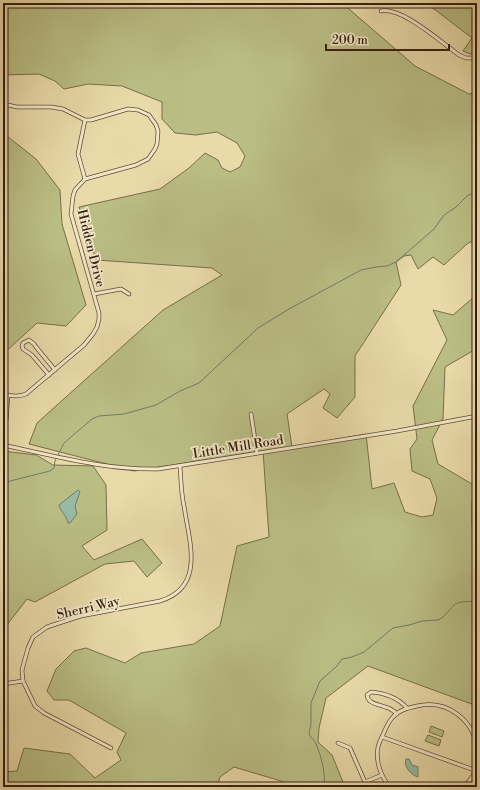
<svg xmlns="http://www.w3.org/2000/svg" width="480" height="790" font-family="'Libre Bodoni',serif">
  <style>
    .green { fill: #babe85; stroke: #786e4a }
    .water { fill: #98bba5; stroke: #717c69 }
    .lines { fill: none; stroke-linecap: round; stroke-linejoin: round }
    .stream { stroke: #717c69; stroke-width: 1 }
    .street-casing { stroke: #644c35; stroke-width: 4.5 }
    .street { stroke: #f1e7c7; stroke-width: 3 }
    .labels { text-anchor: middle; stroke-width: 3.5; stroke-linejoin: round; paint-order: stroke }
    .street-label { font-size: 13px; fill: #371d0e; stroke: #f1e7c7 }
  </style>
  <rect width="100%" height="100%" fill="#e9daa9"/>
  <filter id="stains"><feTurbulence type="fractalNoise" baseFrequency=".005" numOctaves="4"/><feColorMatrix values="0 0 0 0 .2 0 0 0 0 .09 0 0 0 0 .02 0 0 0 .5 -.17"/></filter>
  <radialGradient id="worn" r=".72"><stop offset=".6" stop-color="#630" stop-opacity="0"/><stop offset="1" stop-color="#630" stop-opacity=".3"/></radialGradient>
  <g class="green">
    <path d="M3 3H342L415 66 469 94 477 92V240L468 243 444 265 433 257 418 269 411 255 404 256 396 262 401 285 355 356V397L337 418 323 408 330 394 324 389 287 414 292 447 366 434 372 489 394 483 405 512 422 517 433 515 437 498 430 479 412 471 410 449 417 439 413 406 447 340 433 310 453 315 474 297 477 300 476 349 445 367 443 419 432 440 438 464 477 487V496L472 502V526L477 531V706L368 666 326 698 319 728 318 742 332 755 345 787H292L281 781 234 767 220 777 217 787H3V772L17 771 24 748 70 754 95 778 121 760 117 752 126 733 69 700H54L47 691 56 669 74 651 86 648 125 663 141 653 194 644 220 626 237 546 269 537 263 451 134 471 29 444 37 423 163 310 222 275 212 268 96 260 79 207 160 189 189 168 205 153 218 160 222 168 230 172 240 167 245 156 237 143 217 132 196 135 175 133 162 119V102L122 86 88 84 64 89 55 81 39 74 3 75Z"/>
    <path d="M424 3H477V53L470 54 463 51 472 38 434 9Z"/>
    <path d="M3 133 36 159 60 190 62 224 86 305 66 326 37 323 3 354Z"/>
    <path d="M3 451 36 455 53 465 93 466 106 485 107 530 82 546 94 560 142 539 162 563 147 577 134 561 105 564 35 602 27 599 3 630Z"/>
    <path d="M431 726 444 731 442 737 429 732Z"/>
    <path d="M428 735 441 740 439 746 425 741Z"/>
  </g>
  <g class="water">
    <path d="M78 490 80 492 75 506 77 514 70 523H68C67 516 60 511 59 505Z"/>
    <path d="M406 759H409L412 765 418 767V777C411 775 403 766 406 759Z"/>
  </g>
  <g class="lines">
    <g class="stream">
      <path d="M3 485 10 481 50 471 54 468 55 461 64 443 92 419 99 416 124 414 156 405 180 391 199 383 258 328 289 309 361 270 376 267 387 266 396 262 434 229 444 215 456 207 467 196 477 191"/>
      <path d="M324 787C326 774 321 754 315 742 313 739 310 737 309 734L311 724V703L320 681 336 667 342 659 352 657 364 652 393 628 409 625 422 621 438 620 443 617 455 604 461 602 477 601"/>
    </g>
    <g class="street-casing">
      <g id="street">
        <path d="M381 11C401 6 442 43 459 55L466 58H477"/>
        <path d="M3 104 17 107H51L63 109 85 120H91L128 109 138 110 149 115 156 125 158 131 157 144 155 149 148 159 136 165 85 179 75 190 73 196 71 214 99 313V319L97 327 93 334 84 345 26 394C19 397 10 396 3 394"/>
        <path d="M85 120 78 154 85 179"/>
        <path d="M94 294 121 289 129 294"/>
        <path d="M49 375 32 355 23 349 22 346 23 343 29 340 34 344 36 347 55 370"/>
        <path d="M251 414 257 453"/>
        <path d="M3 428 6 421 8 395"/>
        <path d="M3 445C55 456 105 470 158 469L397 431 477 416"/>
        <path d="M3 684 23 681"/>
        <path d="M397 714C394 711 390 708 385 707 378 704 368 704 367 695L371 692C385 693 398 698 407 708"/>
        <path d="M382 737 477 771"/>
        <path d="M338 743 350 748 365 782"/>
        <path d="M111 748 44 713 35 706 23 681 22 670 28 648 33 637 47 627 59 623 81 616 160 601C206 587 189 541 184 506 181 493 181 479 180 466"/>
        <path d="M222 785 229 787"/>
        <path d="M360 787 365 782 382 775"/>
        <path d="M390 787C379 775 373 754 381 739 385 731 387 723 393 717 399 710 408 708 417 706 447 699 475 720 477 751 477 758 477 766 475 772 472 778 468 783 464 787"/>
      </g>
    </g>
    <use href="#street" class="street"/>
  </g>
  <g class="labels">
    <g class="street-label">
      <text transform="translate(92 248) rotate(76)" y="5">Hidden Drive</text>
      <text transform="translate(238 446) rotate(-9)" y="5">Little Mill Road</text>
      <text transform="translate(88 607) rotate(-13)" y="5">Sherri Way</text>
    </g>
  </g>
  <rect width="480" height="790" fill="none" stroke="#e9daa9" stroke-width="16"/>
  <rect x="4" y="4" width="472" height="782" fill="none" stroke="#371d0e" stroke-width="2"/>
  <rect x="8" y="8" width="464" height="774" fill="none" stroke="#371d0e"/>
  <path d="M326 44v6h123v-6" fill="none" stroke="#371d0e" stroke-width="2"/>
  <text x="332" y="44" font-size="12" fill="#371d0e" stroke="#f1e7c7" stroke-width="3" paint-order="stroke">200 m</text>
  <rect width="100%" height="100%" filter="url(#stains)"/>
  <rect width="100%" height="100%" fill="url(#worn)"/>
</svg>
